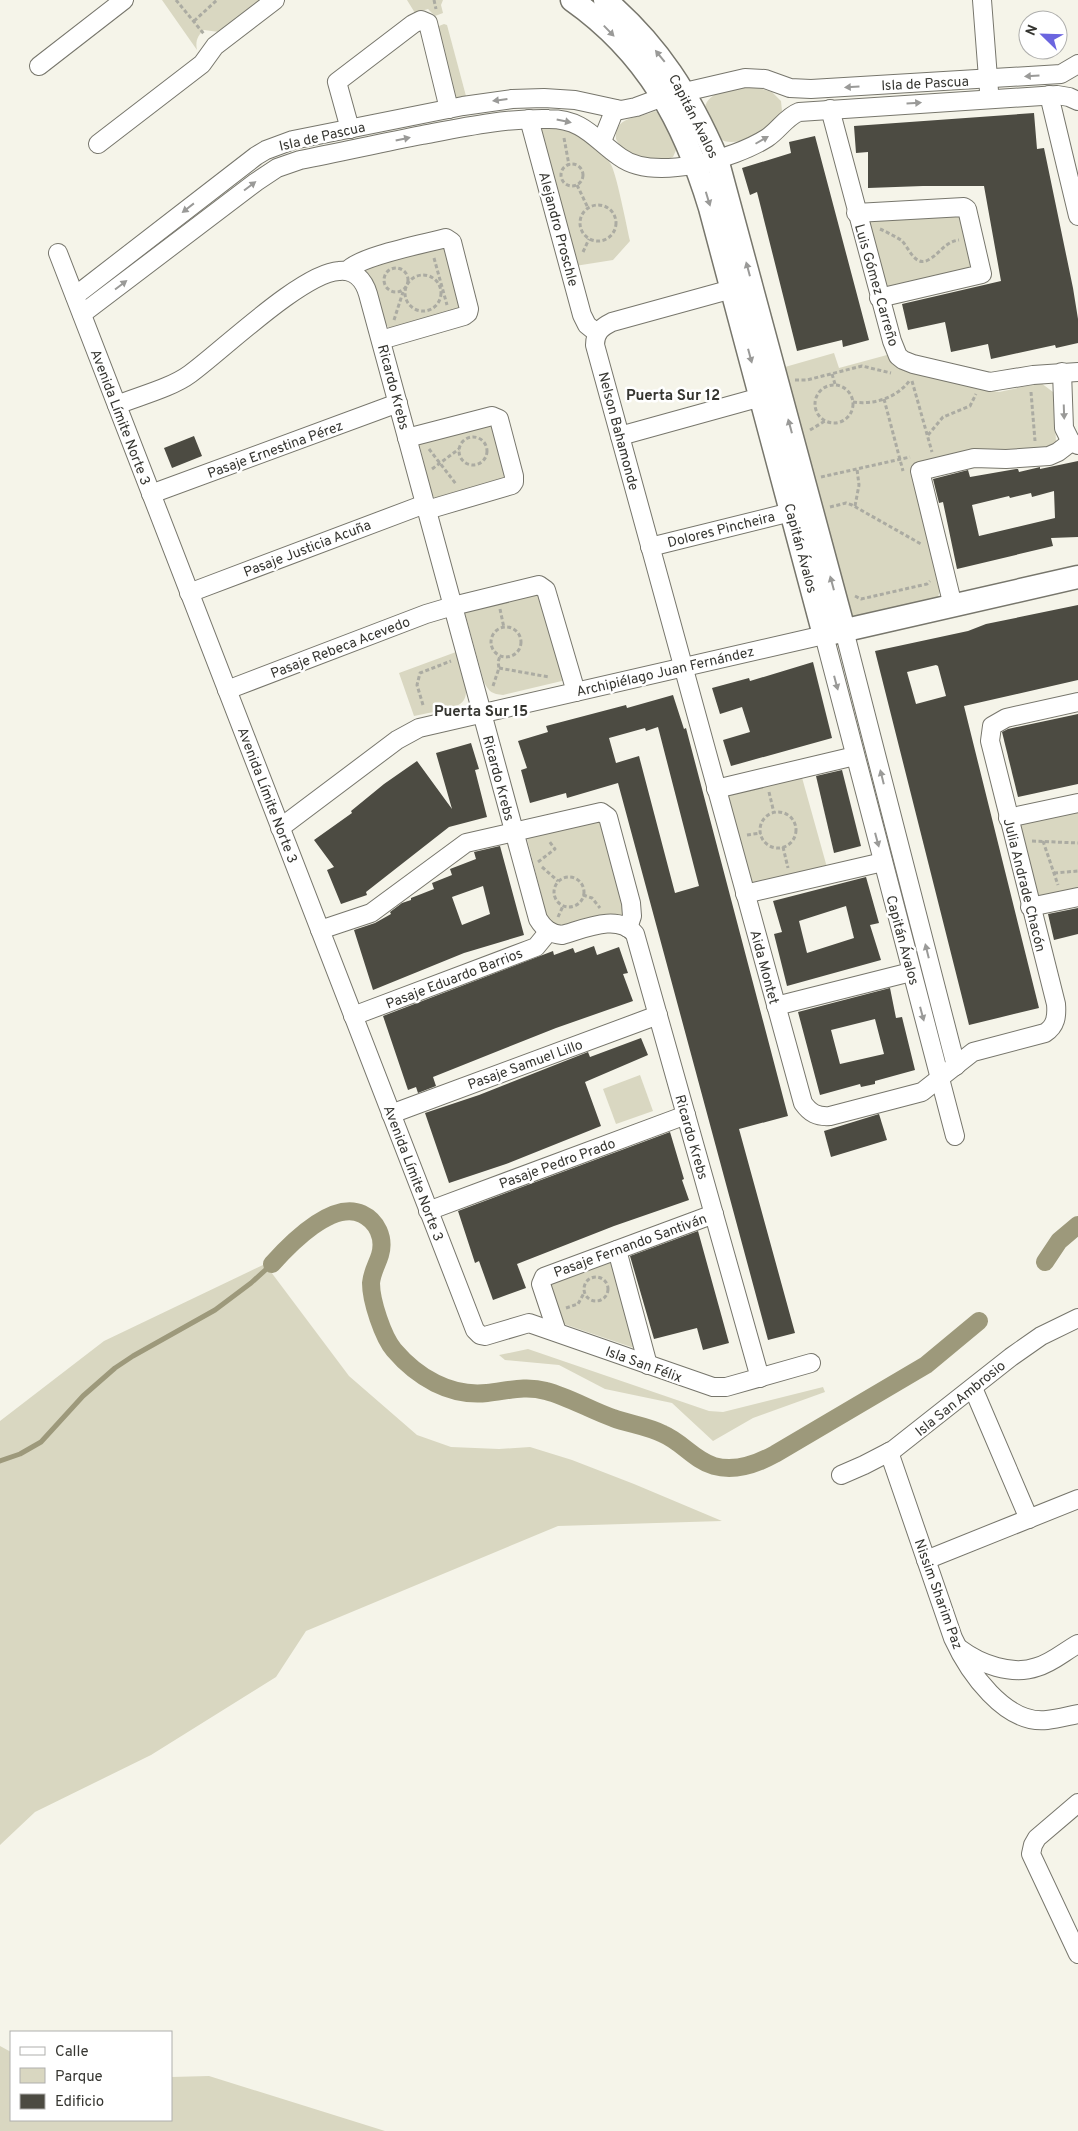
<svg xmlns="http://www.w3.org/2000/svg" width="1078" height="2131" font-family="Overpass,sans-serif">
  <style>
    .green { fill: #d9d7c1 }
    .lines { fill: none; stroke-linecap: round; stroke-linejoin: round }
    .stream { stroke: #9d997b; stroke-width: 5 }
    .canal { stroke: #9d997b; stroke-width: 18 }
    .building { fill: #4c4b42; fill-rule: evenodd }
    .minor-casing { stroke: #77766c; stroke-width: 20 }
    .tertiary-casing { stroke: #77766c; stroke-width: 25 }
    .path { stroke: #ababa2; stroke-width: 3; stroke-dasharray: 4 2.5; stroke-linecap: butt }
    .minor { stroke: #fff; stroke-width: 18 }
    .tertiary { stroke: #fff; stroke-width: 22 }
    .oneway { fill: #9a9a98 }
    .labels { text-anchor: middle; stroke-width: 5; stroke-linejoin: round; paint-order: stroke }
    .street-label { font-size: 14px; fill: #363631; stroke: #fff }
    .neighbourhood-label { font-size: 15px; font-weight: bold; fill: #363631; stroke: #fff }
  </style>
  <rect width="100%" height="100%" fill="#f5f4e9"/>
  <g class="green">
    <path d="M162 0H263L219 32 204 30C198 35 195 41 197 50Z"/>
    <path d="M407 0H443L441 5 443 13 435 16 428 9 415 13Z"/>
    <path d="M444 24 447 25 466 96 454 99 437 30 439 26Z"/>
    <path d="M752 86 772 92 781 101 782 111C773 127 736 152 719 138L705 108C707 90 738 88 752 86Z"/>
    <path d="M655 111 660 113 677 148 673 157C655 166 625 157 616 139 614 115 639 119 655 111Z"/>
    <path d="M550 127C575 131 595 142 610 163 616 170 627 228 630 241L613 260 575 266 540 129Z"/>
    <path d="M959 213 974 269 890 288 886 285 867 223 869 218Z"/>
    <path d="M446 245 462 310 391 330 383 321 374 287 365 269V265Z"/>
    <path d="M834 353 839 368 887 355 898 368 910 373 999 392 1041 383 1053 392 1056 442 1054 448 965 454 912 466 942 583 938 597 935 599 852 617 848 610 785 367Z"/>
    <path d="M493 420 510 477 439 502 432 495 419 443Z"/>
    <path d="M537 591 566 680 503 695C492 694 489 692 484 682L464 610Z"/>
    <path d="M456 652C475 710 470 704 414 716L399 673Z"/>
    <path d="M801 774 828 871 752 884 728 799 729 795Z"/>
    <path d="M1078 808V892L1037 898 1019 825 1020 823Z"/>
    <path d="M600 818 626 912 622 916C600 908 561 941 547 917L526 835Z"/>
    <path d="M640 1075 653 1111 616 1124 603 1089Z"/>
    <path d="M610 1258 637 1349 561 1323 547 1283Z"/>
    <path d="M265 1264 349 1376 417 1435 451 1447 499 1449 530 1447 572 1460 634 1484 722 1521 558 1526 306 1631 276 1677 151 1755 35 1812 0 1845V1421L104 1341Z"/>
    <path d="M528 1349 709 1411 723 1412 823 1387 825 1392 753 1418 713 1441 672 1403 605 1389 559 1365 505 1360 499 1355Z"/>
    <path d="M0 2046 11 2052V2120H171V2077L209 2076 385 2131H0Z"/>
  </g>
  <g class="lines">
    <path class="stream" d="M0 1461 20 1454 41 1442 83 1396 115 1368 133 1356 215 1310 251 1283 272 1264"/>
    <g class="canal">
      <path d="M1045 1262 1059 1241 1078 1225"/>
      <path d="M272 1264C290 1244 332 1200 362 1214 377 1221 385 1238 380 1255 377 1265 372 1272 371 1283 371 1301 383 1337 394 1350 417 1377 450 1397 487 1393 507 1391 525 1385 546 1391 569 1397 590 1410 613 1418 629 1424 647 1426 663 1434 682 1442 694 1460 714 1466 735 1472 757 1464 775 1454L926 1365 979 1321"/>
    </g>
  </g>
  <g class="building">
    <path d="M1034 113 1037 149 1044 148 1073 288 1078 319V343L1056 348 1055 345 991 359 988 344 951 352 945 322 908 330 902 304 1001 281 984 186H923L868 188V152L856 153 854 126Z"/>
    <path d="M815 136 869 340 843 347 842 340 797 351 757 192 750 195 742 168 791 153 789 142Z"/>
    <path d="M194 436 202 456 172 468 164 448Z"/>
    <path d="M1078 461V537L1051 538 1053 546 957 569 943 502 939 503 933 479 968 470 970 477 1016 469H1018L1019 472 1036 468 1040 467V469ZM1054 491 1055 518 979 536 972 505 1009 496 1010 498 1031 493 1032 497Z"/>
    <path d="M1078 605V680L964 706 1039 1008 969 1025 875 651 968 631 986 624ZM936 665 938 666 946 696 916 704 907 672Z"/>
    <path d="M813 662 832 738 731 766 723 740 750 732 742 707 720 714 712 688 749 678 750 681Z"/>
    <path d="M673 695 684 729 686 728 788 1116 739 1129 795 1333 768 1340 618 783 567 798 566 793 530 803 521 770 527 768 518 741 548 732 546 726 626 705 627 708ZM658 727 699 886 675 893 639 756 616 763 609 738 645 728 646 731Z"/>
    <path d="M1078 714V784L1018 797 1002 732 1008 729Z"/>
    <path d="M471 743 479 769 475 770 487 817 449 827 366 892 367 895 341 904 327 870 334 867 314 840 352 813 351 811 384 784 417 761 452 809 436 753Z"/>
    <path d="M842 770 861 846 834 853 816 776Z"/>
    <path d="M500 846 524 935 464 953 373 990 354 930 375 923 391 914 390 912 402 903 411 900V898L434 889 432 883 452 875 450 869 476 859 474 852ZM483 886 490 914 462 925 452 897Z"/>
    <path d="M866 877 879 923 870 925 881 960 787 986 774 934 782 932 773 901ZM846 906 854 938 807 953 799 921Z"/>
    <path d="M1078 908V934L1054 940 1048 914Z"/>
    <path d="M594 946 597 955 619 947 628 973 623 974 633 1001 556 1028 433 1077 436 1086 418 1093 416 1087 408 1090 383 1016 553 951 554 955 573 948 575 953Z"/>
    <path d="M890 988 896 1018 902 1017 915 1070 875 1081V1084L861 1087 860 1084 820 1095 798 1012ZM875 1019 884 1054 840 1064 831 1030Z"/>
    <path d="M641 1038 648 1055 585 1082 601 1126 506 1164 449 1183 425 1113 479 1095 588 1052 590 1057Z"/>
    <path d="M879 1114 887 1140 831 1157 824 1131Z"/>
    <path d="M670 1132 684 1179 682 1180 689 1200 614 1226 517 1264 526 1288 493 1300 479 1261 475 1263 458 1211Z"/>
    <path d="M698 1231 729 1343 703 1350 697 1328 654 1339 630 1256Z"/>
  </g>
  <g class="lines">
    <g class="minor-casing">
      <g id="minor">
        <path d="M982 0 989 91"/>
        <path d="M39 66 124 0"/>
        <path d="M1049 95 1078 216"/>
        <path d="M830 109 892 341 898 356 903 360 913 364 990 382 1033 375 1078 372"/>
        <path d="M529 119 582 315 587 325 597 333"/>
        <path d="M350 129 337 82 413 24 421 20 428 23 449 109"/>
        <path d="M602 141 615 109"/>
        <path d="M98 144 202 64 215 46 275 0"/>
        <path d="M856 213 964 207 967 209 982 274 879 298"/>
        <path d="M58 253 475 1330 480 1335 485 1336 529 1323 713 1387H726L811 1363"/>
        <path d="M347 271C359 256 424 244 446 238L452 242 469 309 468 313 464 316 381 340"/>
        <path d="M732 289 612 322C602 327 595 332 595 345L803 1103C810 1113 817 1117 830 1116L922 1092 973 1052 1045 1033C1056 1026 1057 1016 1056 1004L990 741 992 726 1006 718 1078 702"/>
        <path d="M75 296 256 156 266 150 293 140 463 106 512 99 544 98 575 100 621 110 636 107 663 97 745 78 765 79 790 88 811 89 1061 74 1078 64"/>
        <path d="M82 314 256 182 277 168 300 160C341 152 381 143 422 135 464 127 506 118 549 119 584 119 595 140 620 157 654 182 734 159 767 138 779 130 786 117 799 112L1057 95 1069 97 1078 101"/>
        <path d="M1062 372 1064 428 1071 442 1078 445"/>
        <path d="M117 405C139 396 171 388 190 374 223 350 302 273 339 271 354 269 364 280 368 294L538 919C544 929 551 934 562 935 584 929 618 913 635 934L760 1378"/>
        <path d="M620 436 761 397"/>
        <path d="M407 438 492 416 499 419 514 476V482L512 485 427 510"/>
        <path d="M151 494 398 403"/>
        <path d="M650 547 791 512"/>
        <path d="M189 593 425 504"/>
        <path d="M953 606 920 471 974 458 1006 459 1049 456 1058 452 1071 442"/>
        <path d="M844 630 956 1066"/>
        <path d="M227 690 426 614 453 606 539 585 546 590 576 692"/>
        <path d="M716 789 855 756"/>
        <path d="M1008 818 1078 803"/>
        <path d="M280 828 397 740 419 728 824 635 955 1136"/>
        <path d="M745 894 883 862"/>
        <path d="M1030 907 1078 897"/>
        <path d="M320 930 371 913 466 843 601 812 608 817 631 903 632 916 628 928"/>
        <path d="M776 1006 911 972"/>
        <path d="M353 1016 536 947 549 931"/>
        <path d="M391 1114 658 1015"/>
        <path d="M428 1211 686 1115"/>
        <path d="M617 1250 648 1365"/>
        <path d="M557 1332 541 1284 544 1277 714 1214"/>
        <path d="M973 1388 1029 1519"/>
        <path d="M889 1452 953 1638C968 1671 1005 1725 1047 1720 1057 1719 1068 1716 1078 1714"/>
        <path d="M841 1475 864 1465 893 1450 1011 1357 1041 1336 1078 1318"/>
        <path d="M926 1560 1078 1499"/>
        <path d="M960 1649C980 1664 1012 1676 1037 1667 1052 1663 1065 1651 1078 1644"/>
        <path d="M1078 1803 1037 1838 1033 1845 1031 1854 1078 1954"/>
      </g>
    </g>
    <g class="tertiary-casing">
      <g id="tertiary">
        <path d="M572 0C647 53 684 122 710 208L824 635 1078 577"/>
        <path d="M605 0C658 45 690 96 717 159L844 630"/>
      </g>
    </g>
    <g class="path">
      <path d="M176 0 204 34"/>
      <path d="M434 0 436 9"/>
      <path d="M194 21 217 0"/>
      <path d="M564 138 569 165"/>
      <circle cx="572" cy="175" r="11"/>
      <path d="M577 185 588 208"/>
      <circle cx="598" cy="223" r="18"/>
      <path d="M880 229C887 232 894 236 901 240 909 247 915 269 930 259 941 252 945 242 959 240"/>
      <path d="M583 252 589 239"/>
      <path d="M434 258 447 305"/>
      <circle cx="396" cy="280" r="12"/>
      <circle cx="423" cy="293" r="18"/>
      <path d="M394 320 403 292"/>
      <path d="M832 374 835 384"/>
      <path d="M795 380H807L862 366 891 373"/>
      <path d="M912 381 932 452"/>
      <circle cx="834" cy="404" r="19"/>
      <path d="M1031 392 1035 441"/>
      <path d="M884 399 903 471"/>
      <path d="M853 402C874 405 897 398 910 380"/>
      <path d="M810 430 825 421"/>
      <path d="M928 435 943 417 970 406 976 394"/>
      <circle cx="473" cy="451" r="14"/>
      <path d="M429 449 456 484"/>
      <path d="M432 469 459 449"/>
      <path d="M821 477 910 457"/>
      <path d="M855 506 859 485 857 469"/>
      <path d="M830 507 846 503 852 505 921 544"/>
      <path d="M855 596 861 599 927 584 930 581"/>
      <path d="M500 609 504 628"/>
      <circle cx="506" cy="642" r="15"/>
      <path d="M499 668 549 677"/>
      <path d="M493 686 499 668 498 662 500 656"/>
      <path d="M423 705 417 685 420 673 451 661"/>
      <path d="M769 792 774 813"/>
      <circle cx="778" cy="830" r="18"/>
      <path d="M747 835 761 833"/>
      <path d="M1032 841 1078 843"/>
      <path d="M1043 841 1058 885"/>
      <path d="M783 847 788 868"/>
      <path d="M538 862 555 849 549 841"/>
      <path d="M542 867 558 881"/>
      <path d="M1054 873 1078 871"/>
      <circle cx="569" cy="892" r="15"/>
      <path d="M583 895 592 898 600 908"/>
      <path d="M558 917 563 906"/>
      <circle cx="596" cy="1289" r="12"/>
      <path d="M566 1308 578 1304 584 1293"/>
    </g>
    <use href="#minor" class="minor"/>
    <use href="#tertiary" class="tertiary"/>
  </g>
  <defs><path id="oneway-solid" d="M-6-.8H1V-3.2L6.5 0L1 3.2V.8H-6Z" transform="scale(1.25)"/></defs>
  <g class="oneway">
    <use href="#oneway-solid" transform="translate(609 31) rotate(46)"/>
    <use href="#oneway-solid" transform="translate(660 56) rotate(-129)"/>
    <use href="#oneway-solid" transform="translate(1032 76) rotate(177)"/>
    <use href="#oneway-solid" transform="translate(852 87) rotate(177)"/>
    <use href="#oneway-solid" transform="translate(500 100) rotate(173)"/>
    <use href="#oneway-solid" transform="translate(914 103) rotate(-4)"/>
    <use href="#oneway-solid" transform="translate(564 121) rotate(12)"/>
    <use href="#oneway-solid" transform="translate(403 139) rotate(-12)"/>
    <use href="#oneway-solid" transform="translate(762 140) rotate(-30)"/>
    <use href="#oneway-solid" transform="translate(250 186) rotate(-37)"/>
    <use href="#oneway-solid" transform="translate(708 199) rotate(73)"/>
    <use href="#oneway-solid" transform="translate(188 208) rotate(142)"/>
    <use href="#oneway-solid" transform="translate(748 269) rotate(-105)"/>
    <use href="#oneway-solid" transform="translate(121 285) rotate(-37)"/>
    <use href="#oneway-solid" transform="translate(750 356) rotate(75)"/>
    <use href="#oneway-solid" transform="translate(1064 412) rotate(88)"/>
    <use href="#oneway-solid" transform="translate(790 426) rotate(-105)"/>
    <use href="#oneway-solid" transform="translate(832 583) rotate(-105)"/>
    <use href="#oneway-solid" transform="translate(836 683) rotate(75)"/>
    <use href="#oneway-solid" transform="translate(882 777) rotate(-104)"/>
    <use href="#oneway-solid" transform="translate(877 840) rotate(75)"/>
    <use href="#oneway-solid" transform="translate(927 951) rotate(-104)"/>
    <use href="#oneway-solid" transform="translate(922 1014) rotate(75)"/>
  </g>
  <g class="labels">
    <g class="street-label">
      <text transform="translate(925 83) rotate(-3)" y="5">Isla de Pascua</text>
      <text transform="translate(694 116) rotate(63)" y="5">Capitán Ávalos</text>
      <text transform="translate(322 136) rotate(-13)" y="5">Isla de Pascua</text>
      <text transform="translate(559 229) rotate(75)" y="5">Alejandro Proschle</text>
      <text transform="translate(877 285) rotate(74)" y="5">Luis Gómez Carreño</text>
      <text transform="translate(394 387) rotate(75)" y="5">Ricardo Krebs</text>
      <text transform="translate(121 417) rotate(69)" y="5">Avenida Límite Norte 3</text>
      <text transform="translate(619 431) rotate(75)" y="5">Nelson Bahamonde</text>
      <text transform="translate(275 449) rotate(-20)" y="5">Pasaje Ernestina Pérez</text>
      <text transform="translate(721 529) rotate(-14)" y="5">Dolores Pincheira</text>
      <text transform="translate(307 548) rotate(-21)" y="5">Pasaje Justicia Acuña</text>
      <text transform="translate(801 548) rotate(75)" y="5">Capitán Ávalos</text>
      <text transform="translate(340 647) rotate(-21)" y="5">Pasaje Rebeca Acevedo</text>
      <text transform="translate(665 671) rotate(-13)" y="5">Archipiélago Juan Fernández</text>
      <text transform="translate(499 778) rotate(75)" y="5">Ricardo Krebs</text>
      <text transform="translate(268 795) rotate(69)" y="5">Avenida Límite Norte 3</text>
      <text transform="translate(1025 885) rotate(76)" y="5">Julia Andrade Chacón</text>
      <text transform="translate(903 940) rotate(75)" y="5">Capitán Ávalos</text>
      <text transform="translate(765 967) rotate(75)" y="5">Aida Montet</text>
      <text transform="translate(454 978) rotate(-21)" y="5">Pasaje Eduardo Barrios</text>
      <text transform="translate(525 1064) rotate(-20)" y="5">Pasaje Samuel Lillo</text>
      <text transform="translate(692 1137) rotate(74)" y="5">Ricardo Krebs</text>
      <text transform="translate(557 1163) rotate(-20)" y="5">Pasaje Pedro Prado</text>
      <text transform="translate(414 1173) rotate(69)" y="5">Avenida Límite Norte 3</text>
      <text transform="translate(630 1245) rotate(-20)" y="5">Pasaje Fernando Santiván</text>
      <text transform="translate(644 1364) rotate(20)" y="5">Isla San Félix</text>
      <text transform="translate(960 1398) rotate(-39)" y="5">Isla San Ambrosio</text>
      <text transform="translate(939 1594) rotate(70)" y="5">Nissim Sharim Paz</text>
    </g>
    <g class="neighbourhood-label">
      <text x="673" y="400">Puerta Sur 12</text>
      <text x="481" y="716">Puerta Sur 15</text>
    </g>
  </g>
  <rect x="10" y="2031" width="162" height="90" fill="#ffffff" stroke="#afafad"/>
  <rect x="20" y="2047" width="25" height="8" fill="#ffffff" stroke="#afafad"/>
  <text x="55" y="2056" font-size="15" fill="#363631">Calle</text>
  <rect x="20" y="2068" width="25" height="15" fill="#d9d7c1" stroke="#afafad"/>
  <text x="55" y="2081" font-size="15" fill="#363631">Parque</text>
  <rect x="20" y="2094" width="25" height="15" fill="#4c4b42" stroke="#afafad"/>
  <text x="55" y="2106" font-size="15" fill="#363631">Edificio</text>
  <g transform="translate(1043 35) rotate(293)"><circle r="24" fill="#ffffff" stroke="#afafad"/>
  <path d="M0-4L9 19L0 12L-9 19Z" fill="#6b65df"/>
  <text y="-8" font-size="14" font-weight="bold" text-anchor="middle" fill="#363631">N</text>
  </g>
</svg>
